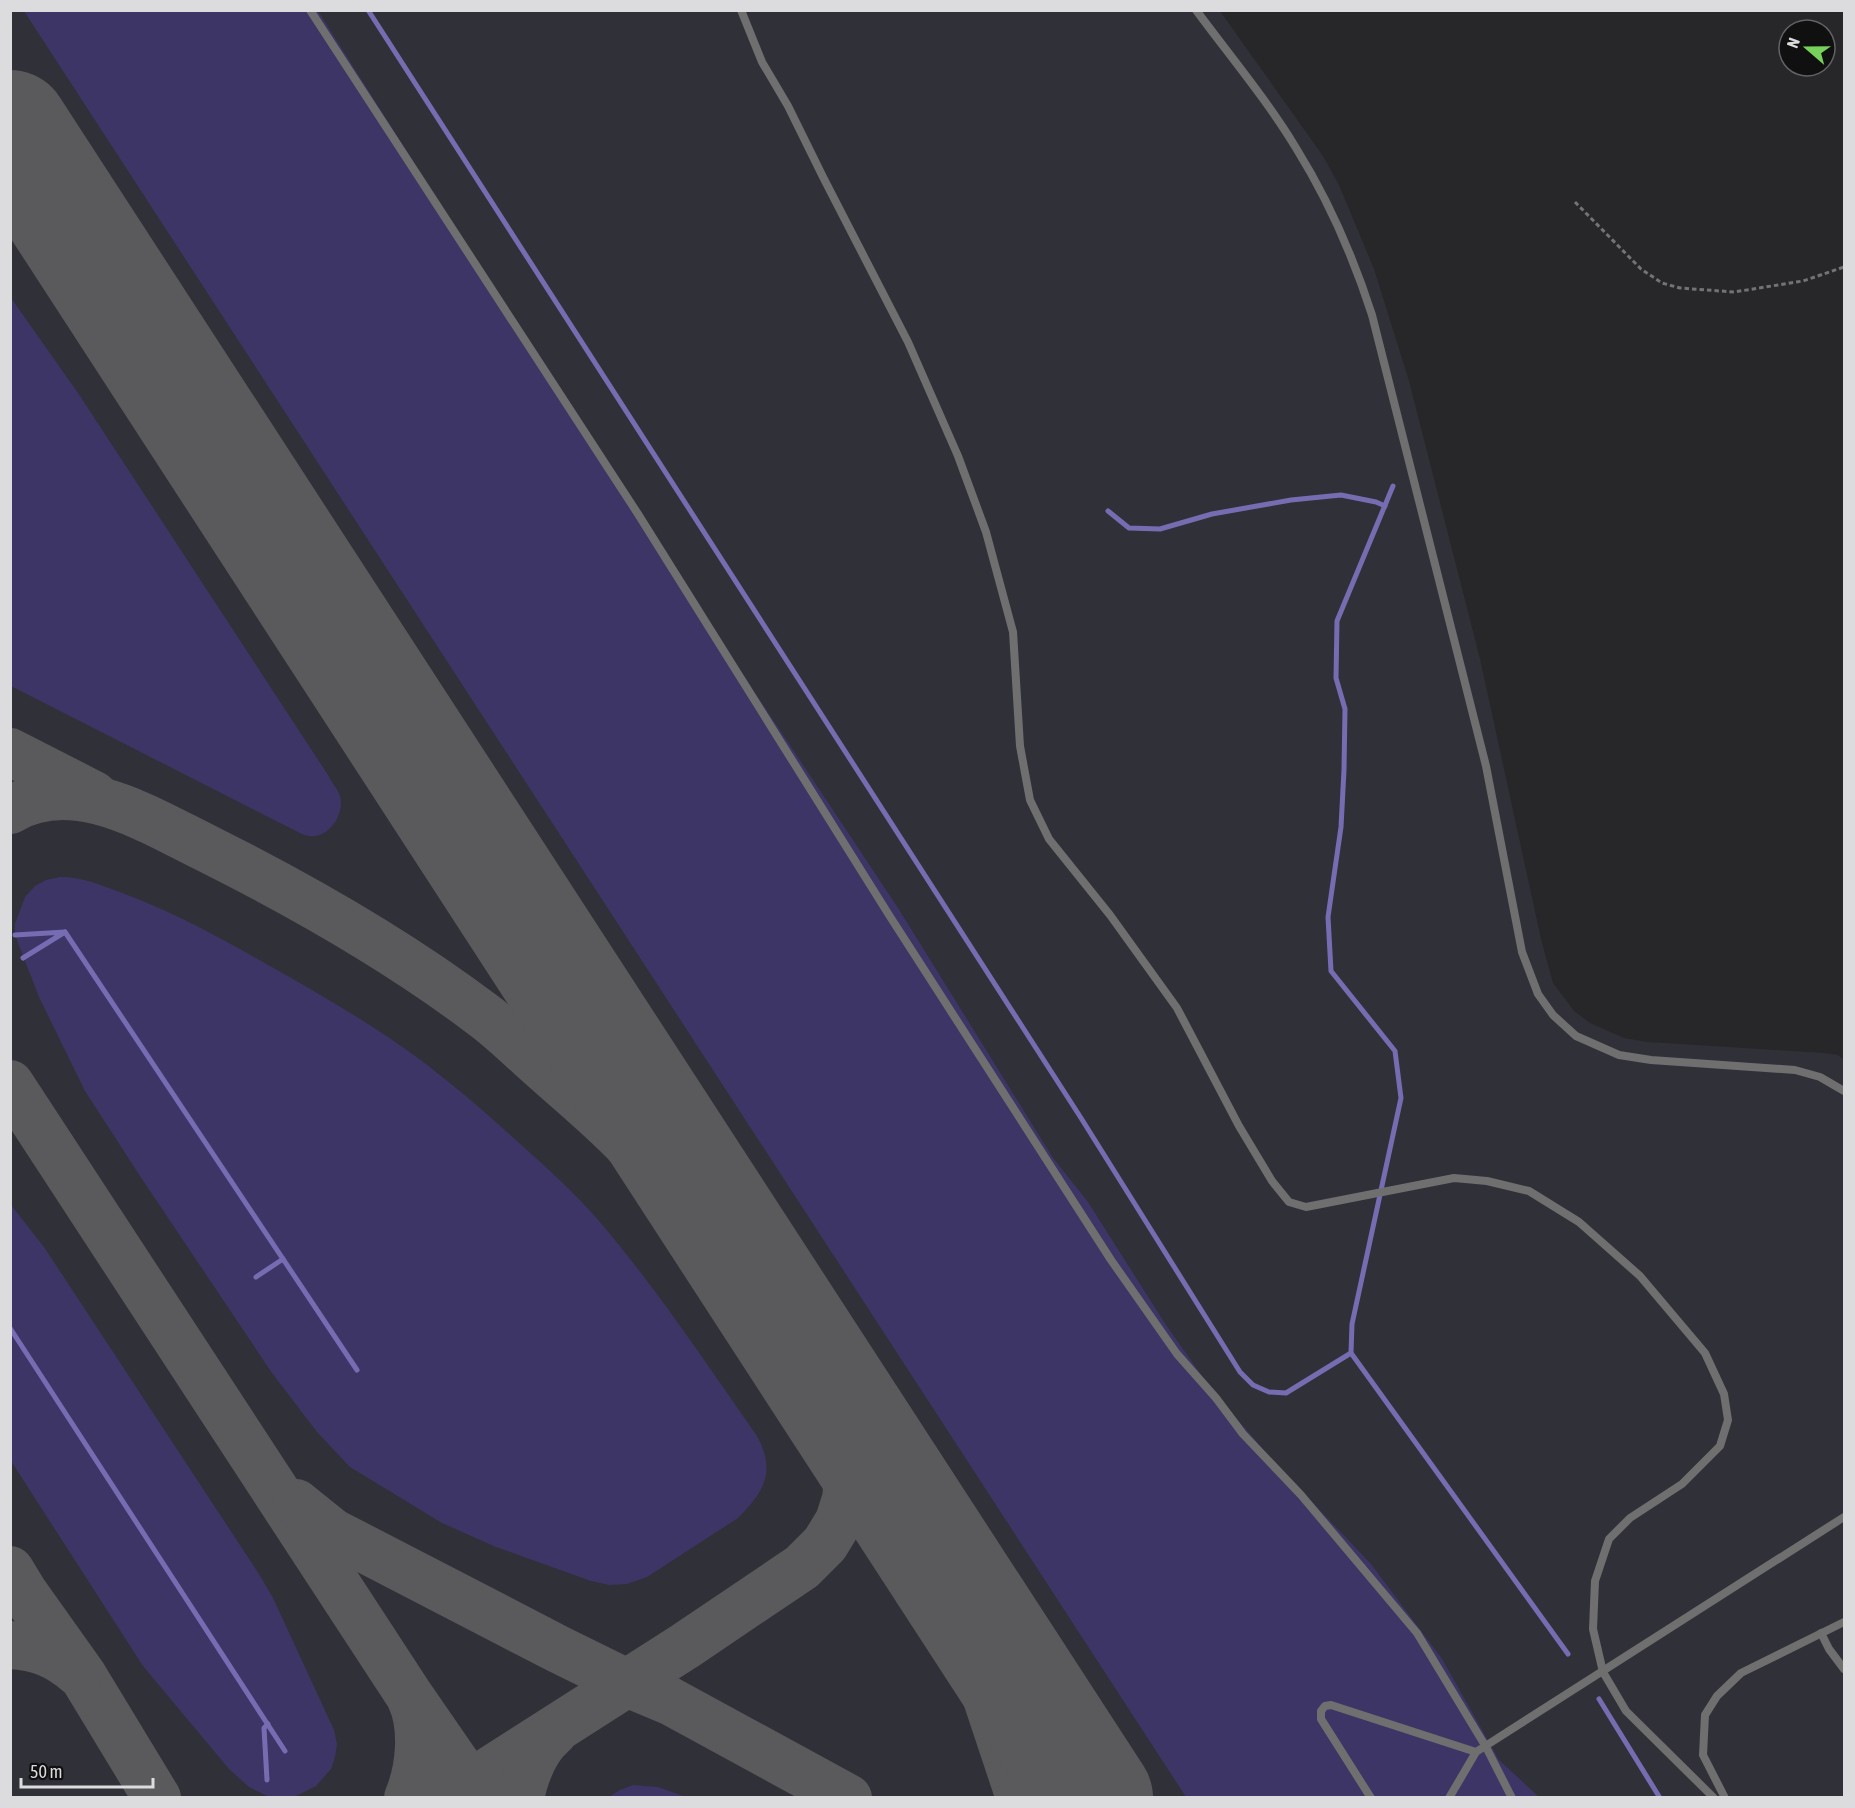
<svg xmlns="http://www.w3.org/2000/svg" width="1855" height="1808" font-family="'Asap Condensed',sans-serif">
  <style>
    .built { fill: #303038 }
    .green { fill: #3d3566 }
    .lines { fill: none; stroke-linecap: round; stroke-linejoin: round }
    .stream { stroke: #766cb2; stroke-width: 5 }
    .taxiway { stroke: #5a5a5c; stroke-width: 48 }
    .runway { stroke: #5a5a5c; stroke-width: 118 }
    .path { stroke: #737376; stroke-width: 3; stroke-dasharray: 4.5 3; stroke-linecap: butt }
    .service { stroke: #6f6f70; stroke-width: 8 }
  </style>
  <rect width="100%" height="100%" fill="#27272a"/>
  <path class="built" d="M11 11H1220L1323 156 1339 185 1374 269 1409 381 1480 659 1541 939 1553 983 1574 1011 1590 1023 1624 1038 1647 1042 1824 1053 1838 1055 1844 1060V1797L11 1798Z"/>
  <g class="green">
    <path d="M24 11H318L431 190 728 652 898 908 1053 1158 1088 1202 1164 1322 1211 1389 1275 1463 1371 1564 1442 1659 1499 1760 1539 1797H1186Z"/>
    <path d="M11 298 78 393 328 775C331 782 338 789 340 796 345 814 329 839 309 836 302 835 293 829 286 826L11 686Z"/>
    <path d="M60 877C83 877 101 885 122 893 163 908 200 927 238 948 300 983 364 1018 422 1061 455 1086 486 1113 517 1141 545 1166 574 1192 599 1221 657 1289 706 1363 757 1436 776 1471 765 1491 738 1518L647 1577 627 1584 609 1585 591 1581 496 1547 442 1523 350 1467 317 1432 272 1373 140 1176 85 1091 39 997 15 935V924L25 897 35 886 46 880Z"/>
    <path d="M11 1205 44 1247 259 1574 273 1598 328 1717 334 1730 337 1744 335 1757 331 1769 316 1786 292 1798 269 1797 249 1787 229 1769 143 1666 11 1461Z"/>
    <path d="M633 1785 658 1787 686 1797H609L620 1790Z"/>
  </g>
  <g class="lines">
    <g class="stream">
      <path d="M368 10 1081 1118 1240 1372 1253 1385 1269 1392 1286 1393 1351 1353 1568 1654"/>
      <path d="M1108 511 1129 528 1160 529 1212 514 1291 500 1341 495 1376 502 1385 506"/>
      <path d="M65 932 357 1370"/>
      <path d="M15 935 65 932 23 958"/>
      <path d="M256 1277 283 1259"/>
      <path d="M10 1328 285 1751"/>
      <path d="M1351 1353 1352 1324 1401 1098 1395 1051 1331 971 1328 917 1341 827 1344 770 1345 709 1336 678 1337 621 1393 486"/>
      <path d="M1599 1699 1660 1798"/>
      <path d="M267 1780 264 1728 268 1724"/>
    </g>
    <g class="taxiway">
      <path d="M10 175 137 323"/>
      <path d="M10 752 94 795"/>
      <path d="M10 810C74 772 149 820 206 848 302 896 397 950 483 1015 505 1031 525 1052 546 1070 573 1094 602 1118 628 1145 674 1190 718 1238 762 1286"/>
      <path d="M10 1084 409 1695 480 1798"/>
      <path d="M899 1497 954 1613 981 1681 1020 1798"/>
      <path d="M296 1503 332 1532 558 1649 627 1683 670 1701 848 1798"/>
      <path d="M10 1570 24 1593 83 1676 157 1798"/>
      <path d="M10 1645C39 1647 57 1654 79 1673"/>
      <path d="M408 1798C420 1769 424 1728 411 1699"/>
      <path d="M447 1798 685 1646 802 1567 825 1544 839 1521 846 1499 850 1458 845 1414"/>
      <path d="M520 1798C525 1775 534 1749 553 1733"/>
    </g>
    <path class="runway" d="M10 129 1094 1798"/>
    <path class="path" d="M1575 202 1641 269 1662 283 1680 288 1734 292 1803 281 1844 267"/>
    <g class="service">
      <path d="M310 10 638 514 889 915 1111 1260 1177 1354 1216 1398 1243 1434 1301 1495 1417 1633 1486 1747 1512 1798"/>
      <path d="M741 10 762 62 788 106 823 177 908 342 958 456 986 532 1013 632 1020 746 1030 800 1049 839 1110 915 1177 1008 1239 1126 1272 1181 1289 1202 1306 1207 1454 1178 1487 1181 1529 1191 1579 1222 1640 1276 1705 1353 1724 1394 1728 1420 1720 1446 1682 1484 1630 1518 1609 1539 1595 1581 1593 1629 1603 1672 1626 1711 1714 1798"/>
      <path d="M1196 10C1230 56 1267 100 1296 148 1329 201 1353 256 1372 315L1486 766 1522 952 1538 994 1553 1015 1576 1036 1619 1055 1651 1060 1795 1070 1820 1077 1844 1091"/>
      <path d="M1821 1633 1829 1649 1844 1669"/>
      <path d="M1371 1798 1321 1719V1711L1325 1706 1331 1705 1476 1752"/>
      <path d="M1449 1798 1476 1752 1844 1517"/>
      <path d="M1725 1798 1703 1755 1705 1715 1717 1696 1741 1673 1844 1622"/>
    </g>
  </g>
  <rect width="1855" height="1808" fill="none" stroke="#dcdcde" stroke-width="24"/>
  <g transform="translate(1807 48) rotate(290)"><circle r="28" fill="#101011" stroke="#626263" stroke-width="1.5"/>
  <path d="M0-4.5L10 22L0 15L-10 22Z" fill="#76d25a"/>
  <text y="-9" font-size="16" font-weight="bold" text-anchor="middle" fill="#dcdcde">N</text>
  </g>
  <path d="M21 1778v9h132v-9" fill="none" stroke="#dcdcde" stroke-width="3"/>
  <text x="30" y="1778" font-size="18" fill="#dcdcde" stroke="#101011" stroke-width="4.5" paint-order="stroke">50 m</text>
</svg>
